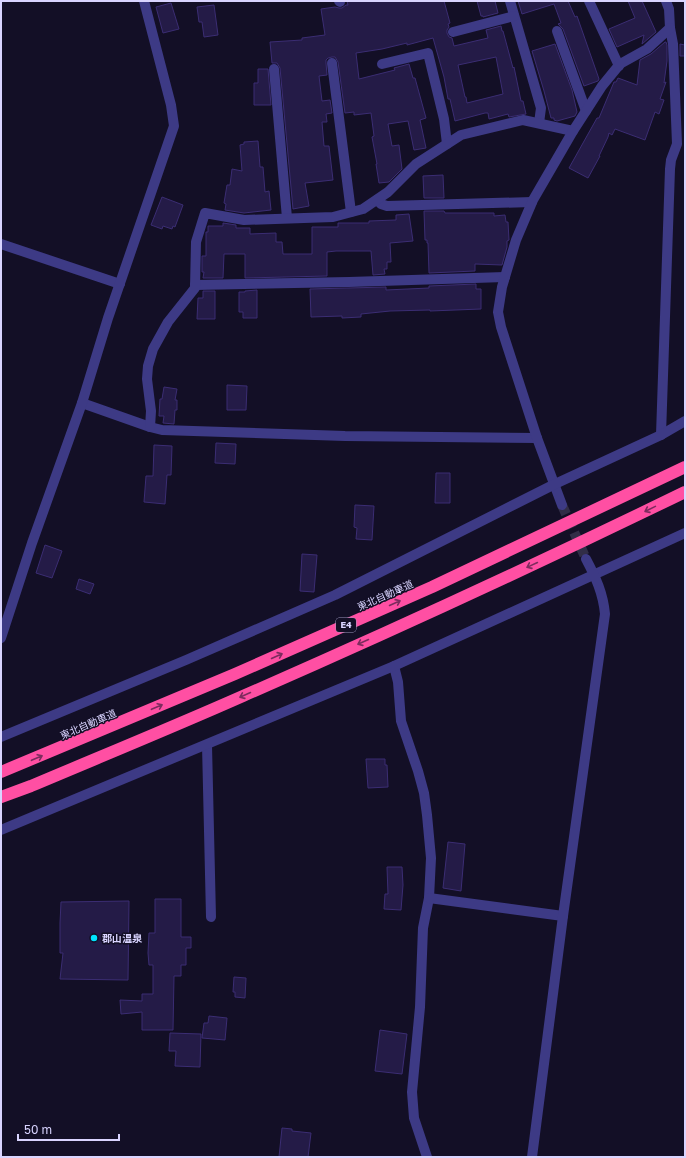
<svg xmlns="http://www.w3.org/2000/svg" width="686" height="1158" font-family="'Golos Text','Noto Sans JP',sans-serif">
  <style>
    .building { fill: #241b47; stroke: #3b2d73; fill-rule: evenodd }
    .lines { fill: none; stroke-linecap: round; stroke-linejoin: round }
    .minor-tunnel { stroke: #312d47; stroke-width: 10; stroke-dasharray: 10 5; stroke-linecap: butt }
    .minor { stroke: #3d3a85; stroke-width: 10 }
    .highway { stroke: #ff4fa3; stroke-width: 12 }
    .oneway { stroke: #7d2c5e }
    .poi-dot { fill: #00e5ff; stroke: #130f26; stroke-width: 1.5 }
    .labels { text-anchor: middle; stroke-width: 3; stroke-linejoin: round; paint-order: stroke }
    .shield { fill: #130f26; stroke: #9e99be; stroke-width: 1 }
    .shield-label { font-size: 9px; font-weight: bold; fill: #d9d4ff }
    .street-label { font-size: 10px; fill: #d9d4ff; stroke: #130f26 }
    .poi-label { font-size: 10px; font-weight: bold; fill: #d9d4ff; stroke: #130f26; text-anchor: start }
  </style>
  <rect width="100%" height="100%" fill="#130f26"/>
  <g class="building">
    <path d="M347 1H444L450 23 448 24 449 27 447 30V33L449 37 452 38 454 46 488 38 486 30 501 26 502 31H503L513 68 514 67 521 101H523L526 114 509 117 508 114 489 119 488 113H485L455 121 450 99H448L444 77 433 38 407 45V43L382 49 356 53 359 79 395 70 394 68 409 64 413 78H415L426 118 420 120 426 148 414 150 408 121 388 124 392 146 399 145 402 169 389 182 379 183 376 164H377L372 137 374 136 371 113 354 115V112L345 113 338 62 335 57H332L328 58 326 60V63L327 75 319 76 322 101 330 100 332 113 326 114 327 122H322L324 146H329L333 180 305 183 309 206 293 209 280 68 277 63H272L270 42 302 40V38L325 35 321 9 335 7 339 8H342L346 5H348ZM496 57 503 94 467 103 466 97H465L458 65Z"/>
    <path d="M477 1H495L498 13 483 17V16H481Z"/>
    <path d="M518 1H568L575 17 577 16 599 79 598 81 584 86 563 29 558 24 561 23 554 4 522 14Z"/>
    <path d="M628 1H642L656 32 642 44 644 35 617 47 609 29 635 18Z"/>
    <path d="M171 3 179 29 163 33 156 7Z"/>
    <path d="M214 5 218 35 204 37 202 22H199L197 7Z"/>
    <path d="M665 42H666L667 45V61L664 83 666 82 660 99 664 100 659 114 655 112 645 140 615 129 612 135 609 133 608 137 599 156H600L588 178 569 168 597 118H599L614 82H616L618 78 637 85 640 60 651 54Z"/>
    <path d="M555 44 572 90 577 112 575 116 557 121 554 120V118H551L544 91 532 51Z"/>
    <path d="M680 44 685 45V56H680Z"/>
    <path d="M258 69H268L271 105H254V83H258Z"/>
    <path d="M258 141 260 167H263L265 192 269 191 271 210 244 213 225 210 226 204 224 203 227 185H230L232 169 242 171 240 145 244 144V142Z"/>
    <path d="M443 175 444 198H424L423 176Z"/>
    <path d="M162 197 183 205 175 227 173 226 172 229 163 226 162 229 151 225Z"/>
    <path d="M424 211H444L445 213H494V216L505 215 506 222H508L509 240 507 241V247L502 265 475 264V271L429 273 428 243H427V240H425Z"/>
    <path d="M409 214 413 241 390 243 391 262H387V269H384L385 274 373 275 371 251H336L327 252V276L245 278V254H224L223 278H203L204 272H202V256H206V232H208V226H223V223L236 225V228H250V234L276 233V242H282L283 254H312V227H338V223H369V221L396 220V215Z"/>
    <path d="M476 284V289H481V309L430 311V310L390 311 361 314V317L342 318V316L311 317 310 289 386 287V290L429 288V286Z"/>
    <path d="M257 290V318H243V312H239V292H245V291Z"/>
    <path d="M203 291H215V319H197L198 298H203Z"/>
    <path d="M227 385 247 386 246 410H227Z"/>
    <path d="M164 387 177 389 175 400H177V410H175L174 424 163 423 164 416H159L160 399H162Z"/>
    <path d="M216 443 236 444 235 464 215 463Z"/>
    <path d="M154 445 172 446 171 475H167L165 504 144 502 146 476H153Z"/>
    <path d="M436 473H450V503H435Z"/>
    <path d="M355 505 374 506 372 540 356 539 357 528 354 527Z"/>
    <path d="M45 545 62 551 52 578 36 573Z"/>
    <path d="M302 554 317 555 314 592 300 591Z"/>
    <path d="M79 579 94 584 90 594 76 589Z"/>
    <path d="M366 759H385V765H387L388 787 368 788Z"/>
    <path d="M448 842 465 844 461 891 443 888Z"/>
    <path d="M387 867H402L403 885 401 910 384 909 385 894H388Z"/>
    <path d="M155 899H181V937H191V948H186V965H181V976H174L173 1030H142V1012L121 1014 120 1000 142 1001V994H153V965H149L148 953 149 933H155Z"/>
    <path d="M129 901 128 980 60 979 63 953H60V923L61 902Z"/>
    <path d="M234 977 246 978 245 998 235 997V992H233Z"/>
    <path d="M209 1016 227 1018 225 1040 202 1038 204 1023H208Z"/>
    <path d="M380 1030 407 1034 402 1074 375 1071Z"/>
    <path d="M170 1033 201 1034 200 1067 175 1066 176 1051H169Z"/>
    <path d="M282 1128 292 1129V1131L311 1133 308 1157H279Z"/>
  </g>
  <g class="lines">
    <path class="minor-tunnel" d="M562 505 586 559"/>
    <g class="minor">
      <path d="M339 1 340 2"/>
      <path d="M510 1 541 108 539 123"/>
      <path d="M589 1 619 66"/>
      <path d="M557 31 586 111"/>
      <path d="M453 32 514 16"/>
      <path d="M332 63 351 212"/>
      <path d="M382 64 428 53 444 119 447 144"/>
      <path d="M274 69 287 218"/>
      <path d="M377 200 381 204 387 206 532 202"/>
      <path d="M1 244 120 284"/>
      <path d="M195 285 349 282 505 277"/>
      <path d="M82 403 150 427 162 430 345 436 537 438"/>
      <path d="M150 427 151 411 147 379 148 366 153 349 168 322 195 288 196 242 205 213 244 220 333 217 363 209 388 192 416 164 461 135 523 120 573 131"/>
      <path d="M661 435 670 169 671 160 677 144 673 44 670 28 669 9 666 1"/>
      <path d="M562 505 537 438 501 327 498 312 502 287 516 240 533 200 573 131 602 86 620 64 647 49 670 28"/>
      <path d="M1 638 32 543 82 403 108 318 174 126 171 105 144 1"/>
      <path d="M394 666 398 682 401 721 418 771 424 793 427 815 431 858 429 898 423 928 420 1007 412 1092 414 1118 427 1157"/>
      <path d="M1 737 186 660 335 595 555 484 661 435 685 421"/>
      <path d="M207 745 211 917"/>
      <path d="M1 830 394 666 685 533"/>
      <path d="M429 898 563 916"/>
      <path d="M532 1157 563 916 605 614C603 593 596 578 586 559"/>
    </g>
    <g class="highway">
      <path d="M1 772 235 674 432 587 685 467"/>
      <path d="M1 797 31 786C102 756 173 727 243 696 392 631 539 563 685 492"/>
    </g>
  </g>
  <defs><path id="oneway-shaft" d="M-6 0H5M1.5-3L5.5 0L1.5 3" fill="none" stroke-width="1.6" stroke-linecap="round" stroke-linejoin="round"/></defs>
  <g class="oneway">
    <use href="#oneway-shaft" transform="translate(650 509) rotate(154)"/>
    <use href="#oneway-shaft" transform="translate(532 565) rotate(155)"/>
    <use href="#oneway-shaft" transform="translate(395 603) rotate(-24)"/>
    <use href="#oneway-shaft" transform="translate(363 642) rotate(156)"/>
    <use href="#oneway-shaft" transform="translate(277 656) rotate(-24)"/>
    <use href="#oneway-shaft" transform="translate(245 695) rotate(156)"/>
    <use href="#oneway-shaft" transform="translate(157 707) rotate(-23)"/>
    <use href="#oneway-shaft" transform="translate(37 758) rotate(-23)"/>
  </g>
  <circle class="poi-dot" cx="94" cy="938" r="4"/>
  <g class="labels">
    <rect class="shield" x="336" y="618" width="20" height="14" rx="3"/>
    <g class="shield-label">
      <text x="346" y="628">E4</text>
    </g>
    <g class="street-label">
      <text transform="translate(385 595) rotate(-24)" y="4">東北自動車道</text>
      <text transform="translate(88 724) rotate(-23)" y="4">東北自動車道</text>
    </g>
    <g class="poi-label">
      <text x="102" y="942">郡山温泉</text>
    </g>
  </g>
  <rect width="686" height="1158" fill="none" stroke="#d9d4ff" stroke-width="4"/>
  <path d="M18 1134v6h101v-6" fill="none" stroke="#d9d4ff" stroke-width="2"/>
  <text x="24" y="1134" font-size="12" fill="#d9d4ff" stroke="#130f26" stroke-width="3" paint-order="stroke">50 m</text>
</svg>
